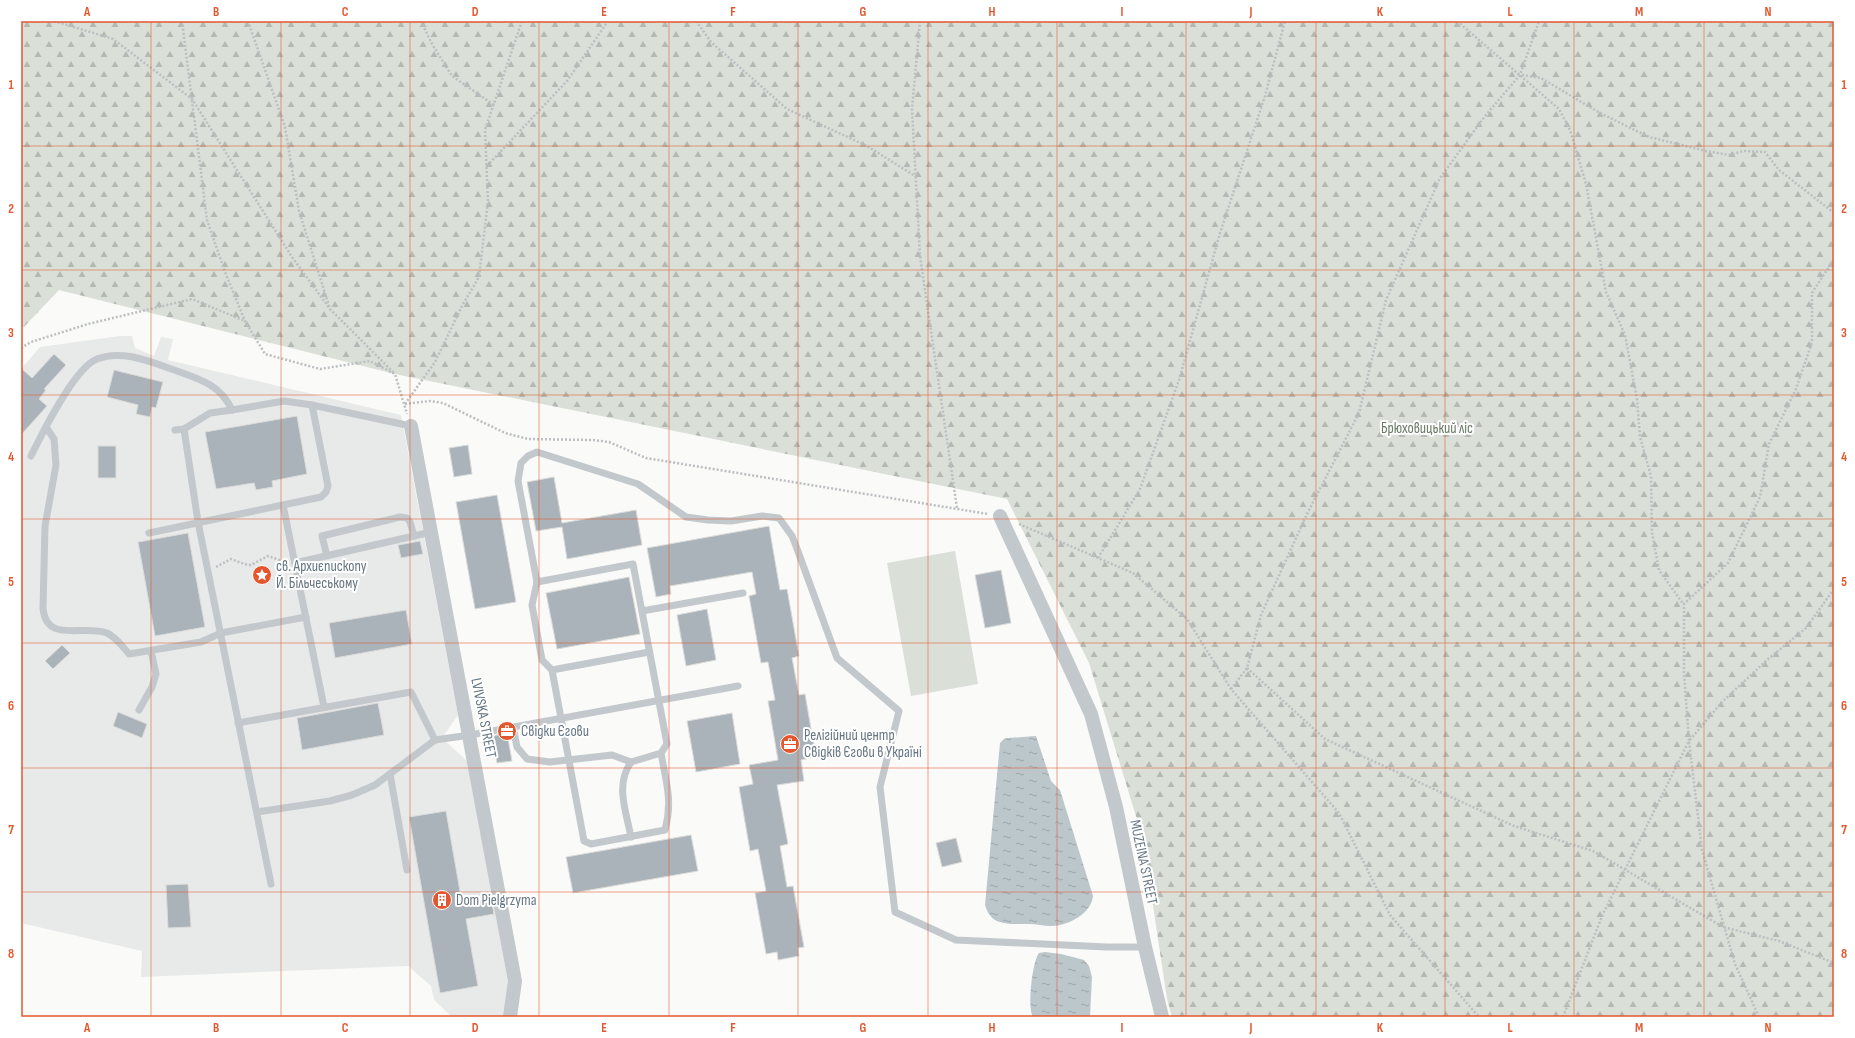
<svg xmlns="http://www.w3.org/2000/svg" width="1855" height="1038" font-family="'Sofia Sans Condensed',sans-serif">
  <style>
    .built { fill: #e8e9e9 }
    .forest { fill: url(#forest-firs) }
    .park { fill: #dadfd7 }
    .water { fill: url(#water-ripples) }
    .building { fill: #aab3b9; stroke: #dcdcda }
    .lines { fill: none; stroke-linecap: round; stroke-linejoin: round }
    .path { stroke: #bbbfc2; stroke-width: 2.5; stroke-dasharray: 2 2; stroke-linecap: butt }
    .service { stroke: #c3c8cc; stroke-width: 7 }
    .minor { stroke: #c3c8cc; stroke-width: 14 }
    .grid { fill: none; stroke: #e4572e; stroke-width: 1; stroke-opacity: 0.55 }
    .labels { text-anchor: middle; stroke-width: 4; stroke-linejoin: round; paint-order: stroke }
    .park-label { font-size: 15px; fill: #687a64; stroke: #fff }
    .poi-label { font-size: 15px; fill: #657683; stroke: #fff; text-anchor: start }
    .street-label { font-size: 15px; fill: #657683; stroke: #fff }
    .neatline { fill: none; stroke: #e4572e; stroke-width: 1.5 }
    .grid-label { font-size: 13px; text-anchor: middle; font-weight: bold; fill: #e4572e }
  </style>
  <defs>
    <pattern id="forest-firs" width="22" height="20" patternUnits="userSpaceOnUse"><rect width="22" height="20" fill="#dadfd7"/><path d="M5 1l3.5 6h-7zM16 11l3.5 6h-7z" fill="#b4b9b4"/></pattern>
    <pattern id="water-ripples" width="26" height="14" patternUnits="userSpaceOnUse"><rect width="26" height="14" fill="#bbc7cb"/><path d="M2 4q2-2 4 0t4 0M15 11q2-2 4 0t4 0" fill="none" stroke="#9ca6aa"/></pattern>
  </defs>
  <rect width="100%" height="100%" fill="#fafaf8"/>
  <path class="built" d="M120 336H132L135 348 154 356 161 337 173 339 168 360 401 415 458 715 442 738 468 762 508 983 504 1017H452L434 1000 431 986 408 966 141 977 142 951 21 923V369L40 347Z"/>
  <path class="forest" d="M21 21H1834V1017H1172L1167 999 1143 839 1089 663 1007 499 395 374 59 290 21 330Z"/>
  <path class="park" d="M955 551 978 684 911 696 887 563Z"/>
  <g class="water">
    <path d="M1036 736 1051 781 1060 790 1093 896C1091 914 1068 926 1051 926 1044 926 1036 924 1029 924 1019 924 1004 925 995 920 989 916 987 911 985 905L1000 743 1004 739 1007 738Z"/>
    <path d="M1045 952 1061 954 1084 960 1089 966 1092 977 1090 1017H1033C1027 1008 1032 962 1039 953Z"/>
  </g>
  <g class="building">
    <path d="M54 354 66 365 44 389 46 390 39 399 47 406 21 435V368L32 378Z"/>
    <path d="M114 370 163 382 156 408 152 407 150 417 136 414 138 405 107 397Z"/>
    <path d="M297 416 307 474 272 481 273 487 256 490 254 483 216 489 205 432Z"/>
    <path d="M468 445 472 474 454 477 449 448Z"/>
    <rect x="98" y="446" width="18" height="32"/>
    <path d="M554 477 562 523 636 510 642 545 567 559 562 527 536 531 527 482Z"/>
    <path d="M497 495 516 602 475 609 456 502Z"/>
    <path d="M769 526 780 590 787 589 799 656 792 658 799 695 805 694 816 757 801 760 804 781 777 785 788 844 780 846 787 887 793 886 804 947 798 948 799 956 778 960 777 952 766 954 755 893 766 891 758 849 750 851 739 787 753 784 749 765 778 760 768 701 775 700 768 662 761 663 749 596 756 594 752 572 670 586 671 594 656 597 647 548Z"/>
    <path d="M188 533 205 627 155 636 138 542Z"/>
    <path d="M420 541 423 554 401 558 398 545Z"/>
    <path d="M1001 570 1011 623 985 628 975 575Z"/>
    <path d="M629 577 640 634 557 649 546 593Z"/>
    <path d="M707 609 716 660 686 666 677 615Z"/>
    <path d="M406 610 412 644 335 658 329 623Z"/>
    <path d="M62 645 70 653 53 669 45 661Z"/>
    <path d="M378 703 384 735 302 750 297 718Z"/>
    <path d="M118 712 147 724 142 738 113 726Z"/>
    <path d="M732 713 740 764 696 772 687 721Z"/>
    <path d="M507 733 512 761 497 763 492 736Z"/>
    <path d="M446 811 462 903 491 898 494 914 466 919 478 986 440 993 409 817Z"/>
    <path d="M691 835 698 871 573 893 566 857Z"/>
    <path d="M956 838 962 862 942 867 936 843Z"/>
    <path d="M188 884 191 927 168 928 166 885Z"/>
  </g>
  <g class="lines">
    <g class="path">
      <path d="M54 21 113 39 192 99 292 257 330 309"/>
      <path d="M182 21 207 220 225 272 245 321 265 354 320 369 370 361 395 374 407 414"/>
      <path d="M248 21 285 127 299 211 330 309 394 373"/>
      <path d="M421 21 432 44 452 76 494 105"/>
      <path d="M696 21 711 42 787 109 867 146 915 176"/>
      <path d="M920 21 912 109 920 256 957 508"/>
      <path d="M1457 21 1559 109 1570 130 1586 184 1606 292 1625 335 1637 399 1640 437 1651 476 1652 533 1659 570 1684 605"/>
      <path d="M1522 75 1541 78 1600 113 1649 137 1706 151 1729 155 1744 151 1765 152 1779 170 1834 213"/>
      <path d="M487 166 567 81 608 21"/>
      <path d="M21 348 31 342 88 324 192 299 245 321"/>
      <path d="M405 404 430 401 443 403 505 433 528 439 593 440 609 442 646 458 988 514"/>
      <path d="M405 404 435 362 462 306 479 277 488 201 485 130 522 21"/>
      <path d="M1019 524 1133 573 1187 619 1231 689 1339 813 1390 915 1479 1017"/>
      <path d="M1098 558 1140 489 1179 380 1220 233 1265 96 1285 21"/>
      <path d="M216 567 231 559 244 564 251 565 268 556 285 562"/>
      <path d="M1247 668 1325 739 1514 826 1593 851 1723 927 1779 941 1834 963"/>
      <path d="M1231 689 1247 668 1261 615 1307 514 1359 413 1386 300 1440 178 1485 116 1520 75 1539 21"/>
      <path d="M1563 1017 1602 916 1689 741 1684 672V604L1728 563 1760 497 1769 444 1796 389 1812 342V293L1834 259"/>
      <path d="M1759 1017 1735 964 1702 850 1689 741 1722 702 1767 660 1806 628 1834 589"/>
    </g>
    <g class="service">
      <path d="M46 427 54 439 56 465 45 526 43 608C46 644 83 624 107 633 116 637 123 647 129 654L201 642 221 633 306 617"/>
      <path d="M184 429 198 522 271 884"/>
      <path d="M175 430 184 429 210 413 232 410"/>
      <path d="M31 456C42 434 74 368 97 359 122 349 151 362 174 370 199 379 220 384 232 410L284 401 312 405 411 426"/>
      <path d="M283 505 324 707"/>
      <path d="M149 533 321 497 326 492 328 486 312 405"/>
      <path d="M414 536 431 532"/>
      <path d="M295 563 414 536 410 522 407 518 400 517 322 536 327 556"/>
      <path d="M642 611 743 593"/>
      <path d="M552 670 649 652"/>
      <path d="M139 710 152 687 156 674 151 651"/>
      <path d="M238 723 411 692 435 740"/>
      <path d="M513 727 517 747 527 759 550 762 612 755 631 762 661 753 667 744 633 564 537 582"/>
      <path d="M661 753C666 782 673 801 665 830L591 844 584 841 552 670 542 660 532 605 537 582 518 481 521 463 528 456 537 452 638 484 686 517 708 520 731 521 762 516 779 518 792 536 796 546 837 658 899 711 880 787 895 912 956 940 1107 947H1145"/>
      <path d="M390 774 407 870"/>
      <path d="M257 812 330 801 352 795 375 785 435 740 470 735 738 686"/>
      <path d="M631 837C626 811 615 785 631 762"/>
    </g>
    <g class="minor">
      <path d="M411 426 515 981 510 1017"/>
      <path d="M1000 516 1091 714 1116 807 1145 947 1162 1017"/>
    </g>
  </g>
  <path class="grid" d="M151 21V1017M281 21V1017M410 21V1017M539 21V1017M669 21V1017M798 21V1017M928 21V1017M1057 21V1017M1186 21V1017M1316 21V1017M1445 21V1017M1574 21V1017M1704 21V1017M21 146H1834M21 270H1834M21 395H1834M21 519H1834M21 643H1834M21 768H1834M21 892H1834"/>
  <defs>
    <g id="sight-disc" transform="scale(1)"><circle r="9.5" fill="#e4572e" stroke="#fff"/><path d="M0-6L1.8-2.2L6-1.7L2.9 1.2L3.7 5.4L0 3.3L-3.7 5.4L-2.9 1.2L-6-1.7L-1.8-2.2Z" fill="#fff"/></g>
    <g id="office-disc" transform="scale(1)"><circle r="9.5" fill="#e4572e" stroke="#fff"/><path d="M-6-3h4V-5.5h4V-3h4V5H-6ZM-1-4.5V-3h2v-1.5ZM-6 0V1H6V0Z" fill="#fff"/></g>
    <g id="building-disc" transform="scale(1)"><circle r="9.5" fill="#e4572e" stroke="#fff"/><path d="M-4-6H4V6H1V3H-1V6H-4ZM-2.5-4.3h1.7v1.8h-1.7ZM.8-4.3h1.7v1.8H.8ZM-2.5-1h1.7V.8h-1.7ZM.8-1h1.7V.8H.8Z" fill="#fff"/></g>
  </defs>
  <g fill-rule="evenodd">
    <use href="#sight-disc" x="262" y="575"/>
    <use href="#office-disc" x="507" y="731"/>
    <use href="#office-disc" x="790" y="744"/>
    <use href="#building-disc" x="442" y="900"/>
  </g>
  <g class="labels">
    <g class="park-label">
      <text x="1427" y="433">Брюховицький ліс</text>
    </g>
    <g class="poi-label">
      <text x="276" y="571">св. Архиєпископу<tspan x="276" dy="17">Й. Більчеському</tspan></text>
      <text x="521" y="736">Свідки Єгови</text>
      <text x="804" y="740">Релігійний центр<tspan x="804" dy="17">Свідків Єгови в Україні</tspan></text>
      <text x="456" y="905">Dom Pielgrzyma</text>
    </g>
    <g class="street-label">
      <text transform="translate(484 718) rotate(79)" y="5">LVIVSKA STREET</text>
      <text transform="translate(1144 862) rotate(78)" y="5">MUZEINA STREET</text>
    </g>
  </g>
  <rect width="1855" height="1038" fill="none" stroke="#ffffff" stroke-width="44"/>
  <rect x="22" y="22" width="1811" height="994" class="neatline"/>
  <g class="grid-label">
    <text x="87" y="16">A</text>
    <text x="216" y="16">B</text>
    <text x="345" y="16">C</text>
    <text x="475" y="16">D</text>
    <text x="604" y="16">E</text>
    <text x="733" y="16">F</text>
    <text x="863" y="16">G</text>
    <text x="992" y="16">H</text>
    <text x="1122" y="16">I</text>
    <text x="1251" y="16">J</text>
    <text x="1380" y="16">K</text>
    <text x="1510" y="16">L</text>
    <text x="1639" y="16">M</text>
    <text x="1768" y="16">N</text>
    <text x="11" y="89">1</text>
    <text x="1844" y="89">1</text>
    <text x="11" y="213">2</text>
    <text x="1844" y="213">2</text>
    <text x="11" y="337">3</text>
    <text x="1844" y="337">3</text>
    <text x="11" y="461">4</text>
    <text x="1844" y="461">4</text>
    <text x="11" y="586">5</text>
    <text x="1844" y="586">5</text>
    <text x="11" y="710">6</text>
    <text x="1844" y="710">6</text>
    <text x="11" y="834">7</text>
    <text x="1844" y="834">7</text>
    <text x="11" y="958">8</text>
    <text x="1844" y="958">8</text>
    <text x="87" y="1032">A</text>
    <text x="216" y="1032">B</text>
    <text x="345" y="1032">C</text>
    <text x="475" y="1032">D</text>
    <text x="604" y="1032">E</text>
    <text x="733" y="1032">F</text>
    <text x="863" y="1032">G</text>
    <text x="992" y="1032">H</text>
    <text x="1122" y="1032">I</text>
    <text x="1251" y="1032">J</text>
    <text x="1380" y="1032">K</text>
    <text x="1510" y="1032">L</text>
    <text x="1639" y="1032">M</text>
    <text x="1768" y="1032">N</text>
  </g>
</svg>
